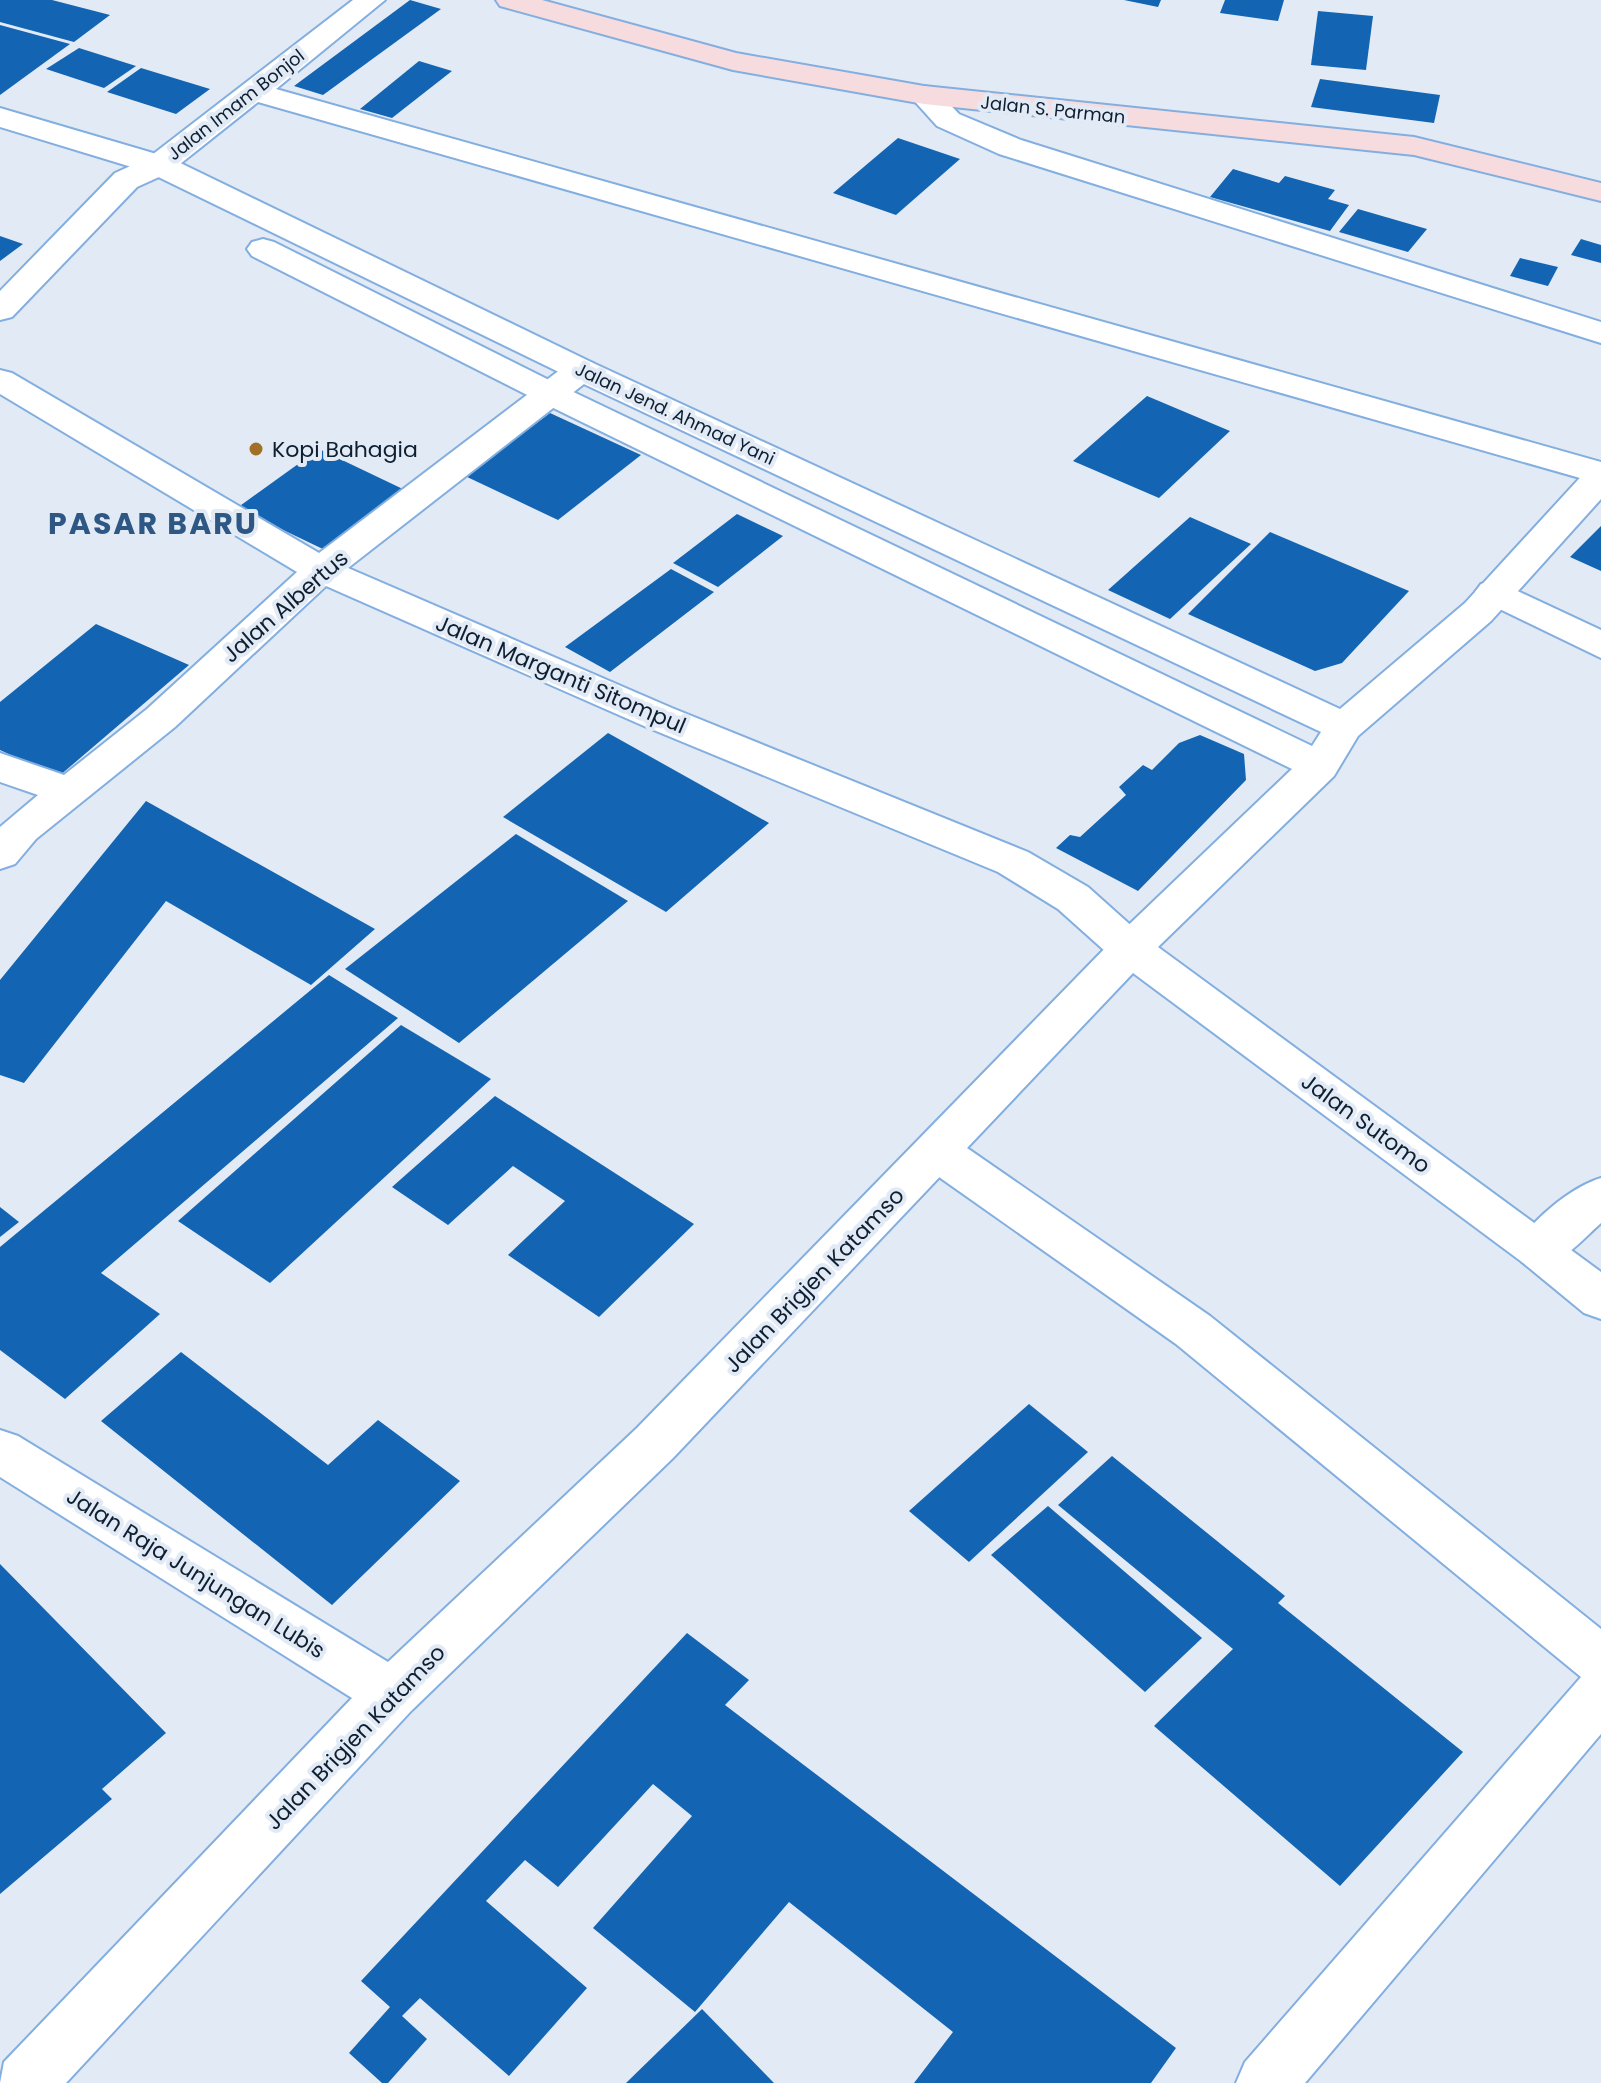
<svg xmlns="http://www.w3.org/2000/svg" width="1601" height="2083" font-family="Poppins,sans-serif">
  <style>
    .building { fill: #1364b2 }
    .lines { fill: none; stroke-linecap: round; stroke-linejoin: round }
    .minor-casing { stroke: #83aee0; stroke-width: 4 }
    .tertiary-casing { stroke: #83aee0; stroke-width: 4 }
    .secondary-casing { stroke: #83aee0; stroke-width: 4 }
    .minor { fill: #fff; fill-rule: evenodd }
    .tertiary { fill: #fff; fill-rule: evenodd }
    .secondary { fill: #f7dcdf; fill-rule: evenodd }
    .poi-dot { fill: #a16f25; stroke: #e2ebf5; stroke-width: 3 }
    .labels { text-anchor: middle; stroke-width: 8; stroke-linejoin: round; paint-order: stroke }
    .far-street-label { font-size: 18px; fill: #0e1f32; stroke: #e2ebf5 }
    .poi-label { font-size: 22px; fill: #0e1f32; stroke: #e2ebf5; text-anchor: start }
    .street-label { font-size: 22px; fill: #0e1f32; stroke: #e2ebf5 }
    .district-label { font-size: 30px; font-weight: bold; letter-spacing: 2px; fill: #2f5784; stroke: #e2ebf5 }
  </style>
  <rect width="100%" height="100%" fill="#e2ebf5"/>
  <g class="building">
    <path d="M0 0H52L110 15 74 42 0 22Z"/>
    <path d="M410 0 441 9 323 95 294 86Z"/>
    <path d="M1124 0H1161L1158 7Z"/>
    <path d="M1225 0H1284L1278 21 1220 13Z"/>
    <path d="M1318 11 1373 16 1366 70 1311 65Z"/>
    <path d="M0 25 70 44 0 95Z"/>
    <path d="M79 48 136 66 104 88 46 69Z"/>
    <path d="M419 61 452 71 392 118 360 109Z"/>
    <path d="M141 68 210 89 176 114 107 92Z"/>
    <path d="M1320 79 1440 95 1434 123 1311 107Z"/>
    <path d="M898 138 960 159 896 215 833 193Z"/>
    <path d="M1233 169 1279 183 1285 176 1335 190 1328 199 1349 205 1330 231 1210 197Z"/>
    <path d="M1358 209 1427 229 1408 252 1339 232Z"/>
    <path d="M0 236 23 244 0 261Z"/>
    <path d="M1581 239 1601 245V263L1571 255Z"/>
    <path d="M1520 258 1558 267 1548 286 1510 276Z"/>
    <path d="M1147 396 1230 431 1159 498 1073 461Z"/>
    <path d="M550 413 641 455 558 520 465 476Z"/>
    <path d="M319 449 407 491 327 551 237 508Z"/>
    <path d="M737 514 783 536 718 587 673 563Z"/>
    <path d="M1190 517 1251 544 1170 619 1108 590Z"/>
    <path d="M1601 526V571L1570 557Z"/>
    <path d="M1270 532 1409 591 1342 663 1315 671 1188 614Z"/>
    <path d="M671 569 714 592 610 672 565 647Z"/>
    <path d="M96 624 189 665 58 777 0 750V702Z"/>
    <path d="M608 733 769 823 666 912 503 817Z"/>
    <path d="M1200 735 1244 754 1246 780 1138 891 1056 848 1070 835 1080 837 1126 795 1119 787 1143 765 1152 770 1179 743Z"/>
    <path d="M146 801 375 929 311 985 166 901 24 1083 0 1075V980Z"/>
    <path d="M516 834 628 901 459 1043 345 969Z"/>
    <path d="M329 975 398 1018 101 1273 160 1314 65 1399 0 1350V1247Z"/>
    <path d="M401 1025 491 1079 270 1283 178 1221Z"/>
    <path d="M495 1096 694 1224 599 1317 508 1255 565 1201 513 1166 448 1225 392 1187Z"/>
    <path d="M0 1207 19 1222 0 1237Z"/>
    <path d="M181 1352 328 1465 378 1420 460 1481 332 1605 101 1421Z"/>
    <path d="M1029 1404 1088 1452 969 1562 909 1511Z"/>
    <path d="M1112 1456 1285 1596 1278 1603 1463 1752 1340 1886 1154 1726 1233 1649 1058 1505Z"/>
    <path d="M1048 1506 1202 1638 1145 1692 991 1555Z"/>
    <path d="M0 1564 166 1733 102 1789 112 1799 0 1894Z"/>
    <path d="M687 1633 749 1680 725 1705 1176 2048 1151 2083H914L953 2032 789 1902 695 2012 593 1928 692 1816 653 1784 558 1887 525 1860 486 1901 587 1988 509 2076 420 1998 402 2016 427 2039 388 2083H382L349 2053 390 2007 361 1981Z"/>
    <path d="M702 2009 774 2083H626Z"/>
  </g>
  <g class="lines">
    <g class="minor-casing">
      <g id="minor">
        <path d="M353 0H385L276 89 1601 462V484L258 102 170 172 137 187 12 317 0 320V291L115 173 148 158Z"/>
        <path d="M924 86 935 89 959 114 1021 140 1601 322V343L999 154 937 126 909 95 913 89Z"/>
        <path d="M581 360 593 363 598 370 593 377 348 568 672 708 1028 852 1088 887 1145 938 1151 949 1145 960 1130 965 1115 960 1058 909 998 872 644 726 326 586 175 727 36 839 15 864 0 869V827L38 795 0 782V753L64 775 147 709 297 572 0 394V370L12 373 319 553 569 363Z"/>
        <path d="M1494 580 1601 630V658L1481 600 1475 592 1481 584Z"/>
        <path d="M938 1134 954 1139 1210 1316 1601 1629V1734L1305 2083H1236L1245 2062 1581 1677 1176 1344 922 1165 915 1152 922 1139Z"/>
        <path d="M1601 1178V1223C1577 1244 1556 1274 1522 1262L1515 1249C1530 1221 1571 1187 1601 1178Z"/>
      </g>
    </g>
    <g class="tertiary-casing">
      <path id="tertiary" d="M0 108 170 158 593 363 1340 709 1465 603 1588 469 1601 466V499L1491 621 1358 736 1334 776 1158 947 1601 1272V1319L1584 1313 1522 1262 1133 973 673 1458 411 1711 66 2083H0L4 2062 352 1698 0 1477V1430L18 1436 388 1662 637 1428 1115 938 1292 769 539 401 252 256 247 249 252 242 263 239 274 242 563 387 1312 746 1321 732 569 377 148 172 0 127Z"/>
    </g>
    <g class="secondary-casing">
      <path id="secondary" d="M496 0H542L736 53 924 86 1414 137 1601 183V201L1414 155 924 104 733 70 500 6Z"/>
    </g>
    <use href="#minor" class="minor"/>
    <use href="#tertiary" class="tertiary"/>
    <use href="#secondary" class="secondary"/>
  </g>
  <circle class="poi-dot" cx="256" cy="449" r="8"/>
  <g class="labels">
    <g class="far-street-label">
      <text transform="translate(236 105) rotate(-38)" y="6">Jalan Imam Bonjol</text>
      <text transform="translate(1053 110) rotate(6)" y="6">Jalan S. Parman</text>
      <text transform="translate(675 414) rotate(25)" y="6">Jalan Jend. Ahmad Yani</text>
    </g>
    <g class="poi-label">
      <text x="272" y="457">Kopi Bahagia</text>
    </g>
    <g class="street-label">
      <text transform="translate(285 606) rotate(-41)" y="8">Jalan Albertus</text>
      <text transform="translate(561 674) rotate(23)" y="8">Jalan Marganti Sitompul</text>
      <text transform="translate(1366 1123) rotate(36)" y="8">Jalan Sutomo</text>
      <text transform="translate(814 1280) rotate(-46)" y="8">Jalan Brigjen Katamso</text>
      <text transform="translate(196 1573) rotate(32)" y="8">Jalan Raja Junjungan Lubis</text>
      <text transform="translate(355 1737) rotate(-46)" y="8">Jalan Brigjen Katamso</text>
    </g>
    <g class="district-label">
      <text x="153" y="534">PASAR BARU</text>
    </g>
  </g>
</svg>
